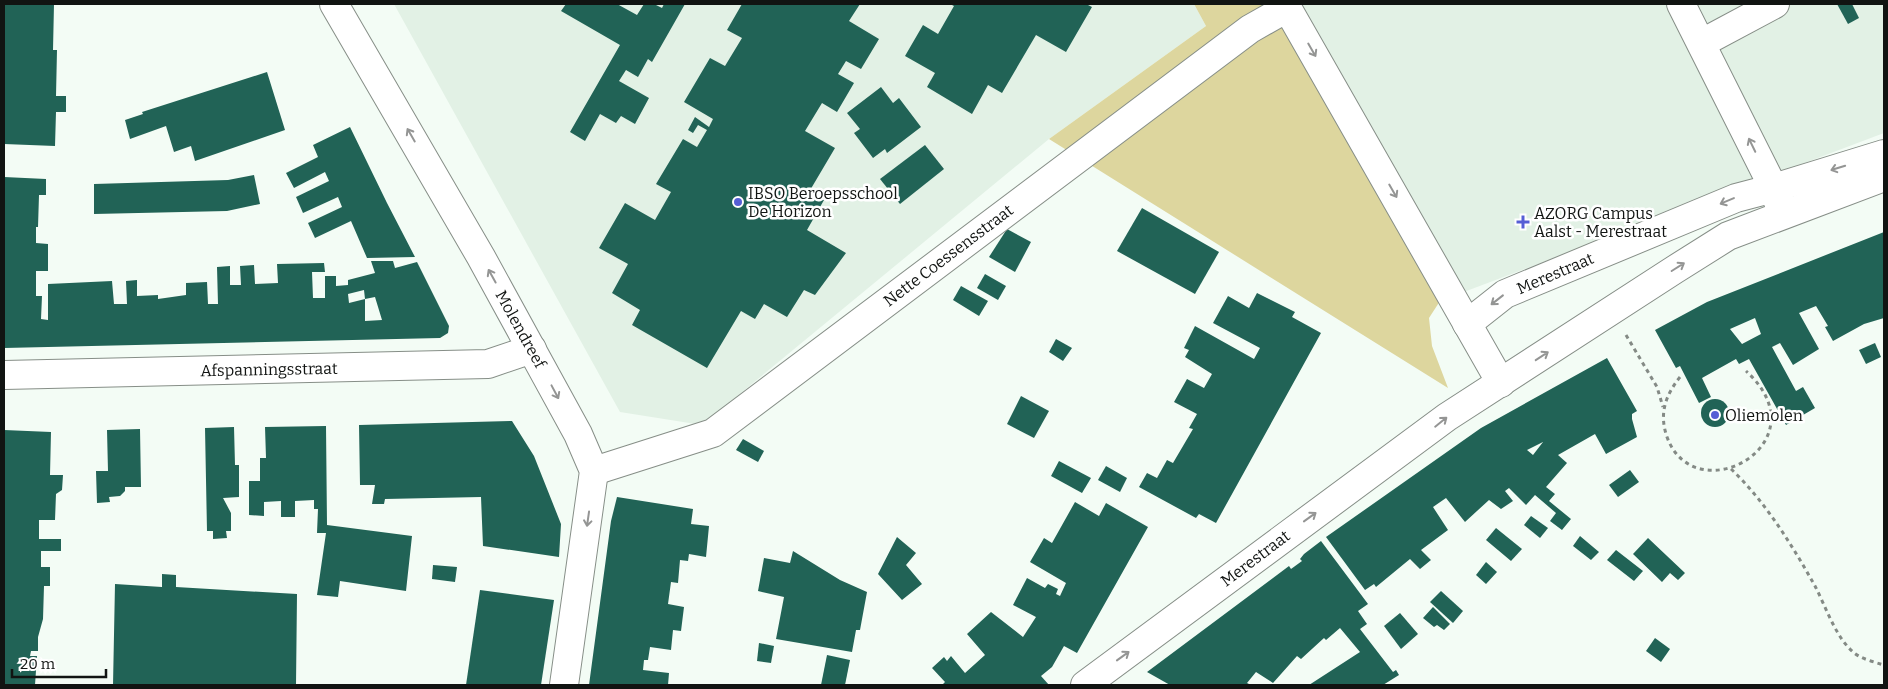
<svg xmlns="http://www.w3.org/2000/svg" width="1888" height="689" font-family="Bitter,serif">
  <style>
    .built { fill: #e2f1e5 }
    .green { fill: #ddd69e }
    .building { fill: #216356; fill-rule: evenodd }
    .lines { fill: none; stroke-linecap: round; stroke-linejoin: round }
    .minor-casing { stroke: #868e87; stroke-width: 30 }
    .path { stroke: #848a85; stroke-width: 3; stroke-dasharray: 4 4; stroke-linecap: butt }
    .minor { stroke: #fff; stroke-width: 28 }
    .oneway { stroke: #949594 }
    .poi-dot { fill: #565ed5; stroke: #fff; stroke-width: 2 }
    .labels { text-anchor: middle; stroke-width: 5; stroke-linejoin: round; paint-order: stroke }
    .poi-label { font-size: 16px; fill: #111412; stroke: #fff; text-anchor: start }
    .street-label { font-size: 16px; fill: #111412; stroke: #fff }
  </style>
  <rect width="100%" height="100%" fill="#f3fcf5"/>
  <g class="built">
    <path d="M394 4H1194L1206 26 1049 139 702 425 620 412Z"/>
    <path d="M1274 4H1884V133L1440 301Z"/>
  </g>
  <path class="green" d="M1194 4H1274L1440 301 1429 318 1432 346 1448 388 1049 139 1206 26Z"/>
  <g class="building">
    <path d="M5 4H54L53 50H57L56 96H66V112H56L55 146 4 144Z"/>
    <path d="M566 4H617L637 15 644 4H654L662 8 664 4H685L652 62 648 59 638 77 626 70 619 81 649 98 635 124 621 116 616 123 600 114 585 141 570 132 620 45 561 11Z"/>
    <path d="M742 4H860L849 21 879 39 861 69 846 61 838 74 854 83 837 112 822 103 805 131 835 148 809 192 824 200 807 230 846 253 815 295 804 290 787 317 764 304 755 319 741 311 707 368 632 325 640 310 612 293 628 264 599 248 625 203 655 220 671 192 656 184 683 139 697 147 707 130 698 125 693 133 688 130 695 117 709 127 713 119 684 102 710 58 725 66 742 38 727 30Z"/>
    <path d="M950 4H1086L1092 7 1066 52 1036 35 1002 93 988 85 972 114 927 87 935 73 905 56 923 25 938 34 954 6Z"/>
    <path d="M1837 4H1852L1859 18 1848 24Z"/>
    <path d="M267 72 285 130 195 161 191 146 174 152 166 126 130 139 125 120 143 114 142 112Z"/>
    <path d="M881 87 893 103 899 98 921 127 887 153 885 149 873 158 854 133 860 129 847 113Z"/>
    <path d="M350 127 387 203 415 257 367 258 351 221 315 238 308 223 342 207 338 197 303 213 296 197 329 181 325 172 294 188 286 173 318 157 313 145Z"/>
    <path d="M925 145 944 169 900 204 880 179Z"/>
    <path d="M254 175 260 204 227 211 94 214V184L228 180Z"/>
    <path d="M4 177 46 179V195H39L38 227H36V243L48 244V271H36V296H42L41 319 48 320V284L112 281 114 304H127L126 281 137 280V296L158 295V299L186 295V283L207 282 208 304H218L217 267 230 266V285H241L240 266 254 265 255 284 278 283 277 264 324 263 325 272H312L313 298H325V276H336V286L348 285V280L375 273 371 261H393L395 268 417 262 449 326 448 333 440 338 4 348ZM364 290 365 299 349 303 348 294ZM375 297 382 320 365 321V299Z"/>
    <path d="M1142 208 1219 252 1195 294 1117 251Z"/>
    <path d="M1007 229 1031 242 1015 272 989 257Z"/>
    <path d="M1884 232V318L1864 324 1833 341 1825 327 1828 326 1816 306 1799 313 1819 349 1793 365 1780 343 1772 347 1796 391 1803 387 1815 408 1786 425 1749 359 1739 364 1736 359 1702 378 1711 397 1699 403 1680 366 1676 368 1655 330 1707 302ZM1755 318 1761 334 1742 344 1730 329Z"/>
    <path d="M985 274 1006 286 998 300 977 288Z"/>
    <path d="M961 286 988 301 979 316 953 300Z"/>
    <path d="M1257 293 1295 312 1292 317 1321 333 1216 523 1199 514 1196 518 1139 487 1147 473 1157 478 1167 460 1173 463 1193 429 1189 428 1197 414 1174 402 1187 379 1204 388 1212 374 1185 357 1189 350 1184 348 1195 326 1254 359 1260 348 1213 323 1228 296 1249 308Z"/>
    <path d="M1056 339 1072 348 1063 361 1049 352Z"/>
    <path d="M1875 343 1881 357 1866 364 1859 350Z"/>
    <path d="M1607 358 1637 411 1632 414V419L1637 437 1606 454 1595 434 1558 455 1567 463 1546 487 1555 494 1549 501 1571 519 1562 530 1550 521 1556 513 1535 495 1526 505 1509 488 1505 491 1513 501 1501 509 1489 500 1465 522 1446 498 1433 507 1448 530 1421 550 1431 560 1420 569 1410 559 1376 587 1374 584 1365 590 1326 537 1481 428ZM1543 442 1533 455 1527 450Z"/>
    <path d="M1021 396 1049 411 1034 438 1007 424Z"/>
    <circle cx="1715" cy="413" r="14"/>
    <path d="M512 421 534 456 561 524 559 557 483 546 481 497 385 499 384 504H372L375 485H360L359 425Z"/>
    <path d="M326 426 327 525 412 536 406 591 340 581 338 597 317 595 326 533H317L318 509H314V500L295 501V517H281V501L264 502V516L249 515V481H260V458H266L265 427Z"/>
    <path d="M234 427 235 465H239V497L223 498 231 513V531H226L227 538 213 539V531H207L205 428Z"/>
    <path d="M140 429 141 487H125V491L120 496 109 497 110 502 97 503 96 471H108L107 430Z"/>
    <path d="M4 430 51 432 50 475H63L62 490 56 494 55 520H39V539H61V551H41V567H50V586H44L43 619 38 637V651H31L30 656H37L35 685H4Z"/>
    <path d="M743 439 764 451 758 462 736 450Z"/>
    <path d="M1059 461 1091 478 1082 493 1051 476Z"/>
    <path d="M1106 466 1127 478 1120 492 1098 480Z"/>
    <path d="M1630 470 1639 482 1618 497 1609 485Z"/>
    <path d="M617 497 693 509 691 524 709 526 706 557 689 554 688 561 680 560 678 583 671 582 668 604 684 607 681 631 673 630 671 650 650 647 648 660H644L643 670 669 673 668 685H589L611 521Z"/>
    <path d="M1075 502 1099 516 1106 503 1148 527 1077 653 1064 646 1052 667 1041 676 1049 685H942L945 682 932 668 944 657 947 661 951 656 965 673 985 655 967 634 991 612 1023 637 1036 617 1013 605 1027 578 1045 588 1048 584 1058 589 1056 594 1060 596 1066 583 1030 562 1044 538 1052 543Z"/>
    <path d="M1531 516 1548 528 1540 538 1524 525Z"/>
    <path d="M1496 528 1522 549 1511 561 1486 540Z"/>
    <path d="M1580 536 1599 552 1591 560 1573 546Z"/>
    <path d="M897 537 916 553 906 565 922 584 902 600 878 574Z"/>
    <path d="M1648 538 1685 573 1678 580 1670 573 1662 582 1633 554Z"/>
    <path d="M1321 541 1368 604 1358 611 1367 624 1360 629 1393 672 1396 670 1399 675 1383 685H1309L1360 652 1340 628 1326 640 1324 638 1301 659 1297 656 1273 683 1256 672 1247 683 1251 685H1170L1147 672 1289 566 1291 569 1302 561 1300 559 1304 554Z"/>
    <path d="M1616 550 1643 571 1634 581 1607 560Z"/>
    <path d="M793 551 840 580 867 592 860 630H856L852 652 776 639 784 597 758 591 764 558 790 563Z"/>
    <path d="M1486 562 1497 572 1486 584 1476 575Z"/>
    <path d="M433 565 457 567 455 582 432 579Z"/>
    <path d="M162 574 176 575V587L297 594 296 685H113L115 584 162 587Z"/>
    <path d="M480 590 554 600 541 685H466Z"/>
    <path d="M1441 591 1463 611 1453 623 1430 602Z"/>
    <path d="M1433 607 1450 624 1444 630 1437 625 1434 627 1423 618Z"/>
    <path d="M1400 613 1418 634 1401 649 1384 626Z"/>
    <path d="M1655 638 1670 649 1661 662 1646 651Z"/>
    <path d="M759 643 774 646 771 663 757 661Z"/>
    <path d="M827 655 850 660 845 685H821Z"/>
  </g>
  <g class="lines">
    <g class="minor-casing">
      <g id="minor">
        <path d="M334 4 481 257 578 434 594 471 564 685"/>
        <path d="M1285 4 1501 383"/>
        <path d="M1681 4 1768 177 1779 204"/>
        <path d="M1702 43 1775 4"/>
        <path d="M1467 324 1505 294 1736 198 1774 188 1884 154"/>
        <path d="M4 375 488 364 532 349"/>
        <path d="M594 471 713 433 1250 29 1287 8"/>
        <path d="M1085 685 1447 417 1674 270 1728 236 1884 177"/>
      </g>
    </g>
    <g class="path">
      <path d="M1626 335 1657 387 1663 407"/>
      <path d="M1680 377C1665 396 1659 414 1667 437 1695 514 1825 443 1746 371"/>
      <path d="M1731 469C1765 501 1792 545 1815 586 1826 607 1835 636 1853 652 1861 659 1874 662 1884 665"/>
    </g>
    <use href="#minor" class="minor"/>
  </g>
  <defs><path id="oneway-shaft" d="M-6 0H5M1.5-3L5.5 0L1.5 3" fill="none" stroke-width="1.6" stroke-linecap="round" stroke-linejoin="round" transform="scale(1.25)"/></defs>
  <g class="oneway">
    <use href="#oneway-shaft" transform="translate(1312 50) rotate(60)"/>
    <use href="#oneway-shaft" transform="translate(411 135) rotate(-120)"/>
    <use href="#oneway-shaft" transform="translate(1752 145) rotate(-116)"/>
    <use href="#oneway-shaft" transform="translate(1838 168) rotate(163)"/>
    <use href="#oneway-shaft" transform="translate(1393 191) rotate(60)"/>
    <use href="#oneway-shaft" transform="translate(1727 201) rotate(157)"/>
    <use href="#oneway-shaft" transform="translate(1678 267) rotate(-32)"/>
    <use href="#oneway-shaft" transform="translate(492 276) rotate(-119)"/>
    <use href="#oneway-shaft" transform="translate(1497 300) rotate(142)"/>
    <use href="#oneway-shaft" transform="translate(1542 356) rotate(-33)"/>
    <use href="#oneway-shaft" transform="translate(555 392) rotate(62)"/>
    <use href="#oneway-shaft" transform="translate(1441 422) rotate(-39)"/>
    <use href="#oneway-shaft" transform="translate(1310 517) rotate(-36)"/>
    <use href="#oneway-shaft" transform="translate(588 519) rotate(98)"/>
    <use href="#oneway-shaft" transform="translate(1123 656) rotate(-36)"/>
  </g>
  <g class="poi-dot">
    <circle cx="738" cy="202" r="5"/>
    <path d="M1520.5 214.5h5v5h5v5h-5v5h-5v-5h-5v-5h5z"/>
    <circle cx="1715" cy="415" r="5"/>
  </g>
  <g class="labels">
    <g class="poi-label">
      <text x="748" y="199">IBSO Beroepsschool<tspan x="748" dy="18">De Horizon</tspan></text>
      <text x="1534" y="219">AZORG Campus<tspan x="1534" dy="18">Aalst - Merestraat</tspan></text>
      <text x="1725" y="421">Oliemolen</text>
    </g>
    <g class="street-label">
      <text transform="translate(948 255) rotate(-37)" y="6">Nette Coessensstraat</text>
      <text transform="translate(1555 273) rotate(-23)" y="6">Merestraat</text>
      <text transform="translate(521 329) rotate(61)" y="6">Molendreef</text>
      <text transform="translate(269 369) rotate(-1)" y="6">Afspanningsstraat</text>
      <text transform="translate(1255 558) rotate(-37)" y="6">Merestraat</text>
    </g>
  </g>
  <rect width="1888" height="689" fill="none" stroke="#111412" stroke-width="10"/>
  <path d="M12 669v8h94v-8" fill="none" stroke="#111412" stroke-width="2.5"/>
  <text x="20" y="669" font-size="15" fill="#111412" stroke="#ffffff" stroke-width="4" paint-order="stroke">20 m</text>
</svg>
